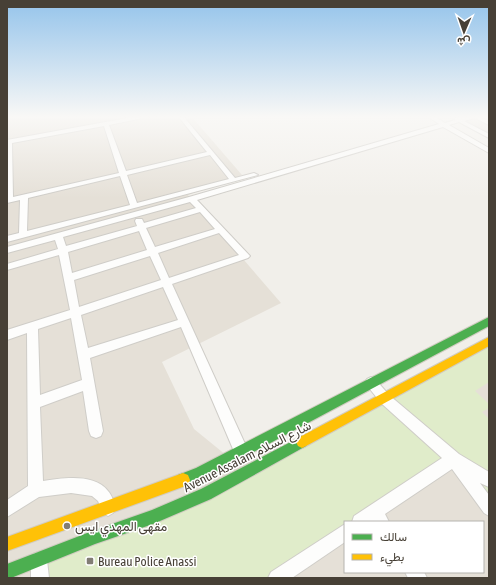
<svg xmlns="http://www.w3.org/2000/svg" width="496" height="585" font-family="'Asap Condensed',Vazirmatn,sans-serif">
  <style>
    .residential { fill: #e5e0d7; fill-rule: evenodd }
    .green { fill: #e0ecca }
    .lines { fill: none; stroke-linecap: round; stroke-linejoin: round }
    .street-casing { stroke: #cfcdc8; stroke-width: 2 }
    .fast-casing { stroke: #d1ccc1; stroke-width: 2 }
    .slow-casing { stroke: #d1ccc1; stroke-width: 2 }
    .street { fill: #fdfdfc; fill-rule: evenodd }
    .fast { fill: #4caf50; fill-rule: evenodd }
    .slow { fill: #ffc107; fill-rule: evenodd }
    .poi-dot { fill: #827d75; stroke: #fff; stroke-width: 1.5 }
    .labels { text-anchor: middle; stroke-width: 3; stroke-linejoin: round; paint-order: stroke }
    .near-street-label { font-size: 13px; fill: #474036; stroke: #fff }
    .near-poi-label { font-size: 13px; fill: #474036; stroke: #fff; text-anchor: start }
  </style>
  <rect width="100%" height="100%" fill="#f1efea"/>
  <g class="residential">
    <path d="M7 116H191L242 175 188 195 281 303 162 362 194 429 237 464 489 356V578H7ZM345 522H483V572H345Z"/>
    <path d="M455 116H489V135Z"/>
  </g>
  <path class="green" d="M489 341V382L475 391 489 404V408L482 412 489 419V499L454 459 362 522H345V534L281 578H40L39 560 153 517Z"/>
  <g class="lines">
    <g class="street-casing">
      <g id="street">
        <path d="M138 116H152L109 125 126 171 207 152 178 116H183L235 178 254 173 258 175 7 242V236L19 233 20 200 7 203V140ZM104 126 119 173 13 197 12 143ZM210 155 229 179 137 203 127 175ZM120 176 130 205 27 231 28 198Z"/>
        <path d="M427 116H434L445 123 455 120V118C467 117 477 115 489 121V125L475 118 464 121 489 134V138L459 122 449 125 489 148V153L443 127 197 200 250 256 248 258 172 284 246 446 248 451 246 456 241 458 236 456 181 327 90 358 103 431 101 436 96 438 91 436 89 431 83 391 40 407 43 481C62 478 95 473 108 491 112 495 114 503 116 508L113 513 108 516 103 513 98 501 92 496 71 493 39 497 7 517V500L28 486 27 333 7 340V330L70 310 59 255 7 270V264L58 249 55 240 7 253V247L189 197 439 124ZM190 202 196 208 144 223 142 219H136L135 221 137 226 66 246 63 237ZM200 212 215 229 155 247 146 228ZM139 231 147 250 72 273 68 252ZM219 233 239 255 169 278 158 253ZM150 256 161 280 79 307 74 280ZM163 287 178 320 88 348 81 315ZM71 318 82 380 40 395 38 329Z"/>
        <path d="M371 377 375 379 389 395 459 454 489 472V487L480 483 489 495V516L484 513 452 469 385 514 389 522H352L354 516 442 458 381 403 365 383 367 379Z"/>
        <path d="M345 524V542L292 578H268L271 572Z"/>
        <path d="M39 552 45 554 47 560 49 578H31V560L33 554Z"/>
        <path d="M405 572H424L427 578H408Z"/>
      </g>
    </g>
    <g class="fast-casing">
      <g id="fast">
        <path d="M489 317V326L205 478 183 487 178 485 176 480 178 475 196 468Z"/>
        <path d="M302 436 306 438 308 442 306 446 211 499 153 524 95 544 11 578H7V564L95 530 152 510 201 489Z"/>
      </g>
    </g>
    <g class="slow-casing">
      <g id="slow">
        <path d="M489 337V346L306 446 302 448 298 446 296 442 298 438Z"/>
        <path d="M183 473 188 475 190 480 188 485 7 551V537Z"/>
      </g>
    </g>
    <use href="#street" class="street"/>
    <use href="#fast" class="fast"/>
    <use href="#slow" class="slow"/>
  </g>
  <linearGradient id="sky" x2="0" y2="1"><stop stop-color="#95c4eb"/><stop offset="0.59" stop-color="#f9f8f6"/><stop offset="1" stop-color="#f9f8f6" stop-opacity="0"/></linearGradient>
  <rect width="496" height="198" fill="url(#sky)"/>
  <g class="poi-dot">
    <circle cx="67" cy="526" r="4"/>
    <rect x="86" y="557" width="8" height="8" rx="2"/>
  </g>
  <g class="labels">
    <g class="near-street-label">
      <text transform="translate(247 456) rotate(-27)" y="5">Avenue Assalam شارع السلام</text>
    </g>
    <g class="near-poi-label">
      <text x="75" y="531">مقهى المهدي ايس</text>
      <text x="98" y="566">Bureau Police Anassi</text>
    </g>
  </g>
  <rect width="496" height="585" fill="none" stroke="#474036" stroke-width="16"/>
  <rect x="344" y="521" width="140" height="52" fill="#ffffff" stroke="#b5b3af"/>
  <rect x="352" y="534" width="20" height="6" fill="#4caf50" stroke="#b5b3af"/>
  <text x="380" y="541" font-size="12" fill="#474036">سالك</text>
  <rect x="352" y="554" width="20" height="6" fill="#ffc107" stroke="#b5b3af"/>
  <text x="380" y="561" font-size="12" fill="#474036">بطيء</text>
  <g transform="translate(464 32) rotate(182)" stroke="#ffffff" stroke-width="3" paint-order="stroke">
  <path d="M0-3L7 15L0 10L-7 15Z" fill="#474036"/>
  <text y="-6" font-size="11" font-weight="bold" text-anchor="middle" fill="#474036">ش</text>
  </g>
</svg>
